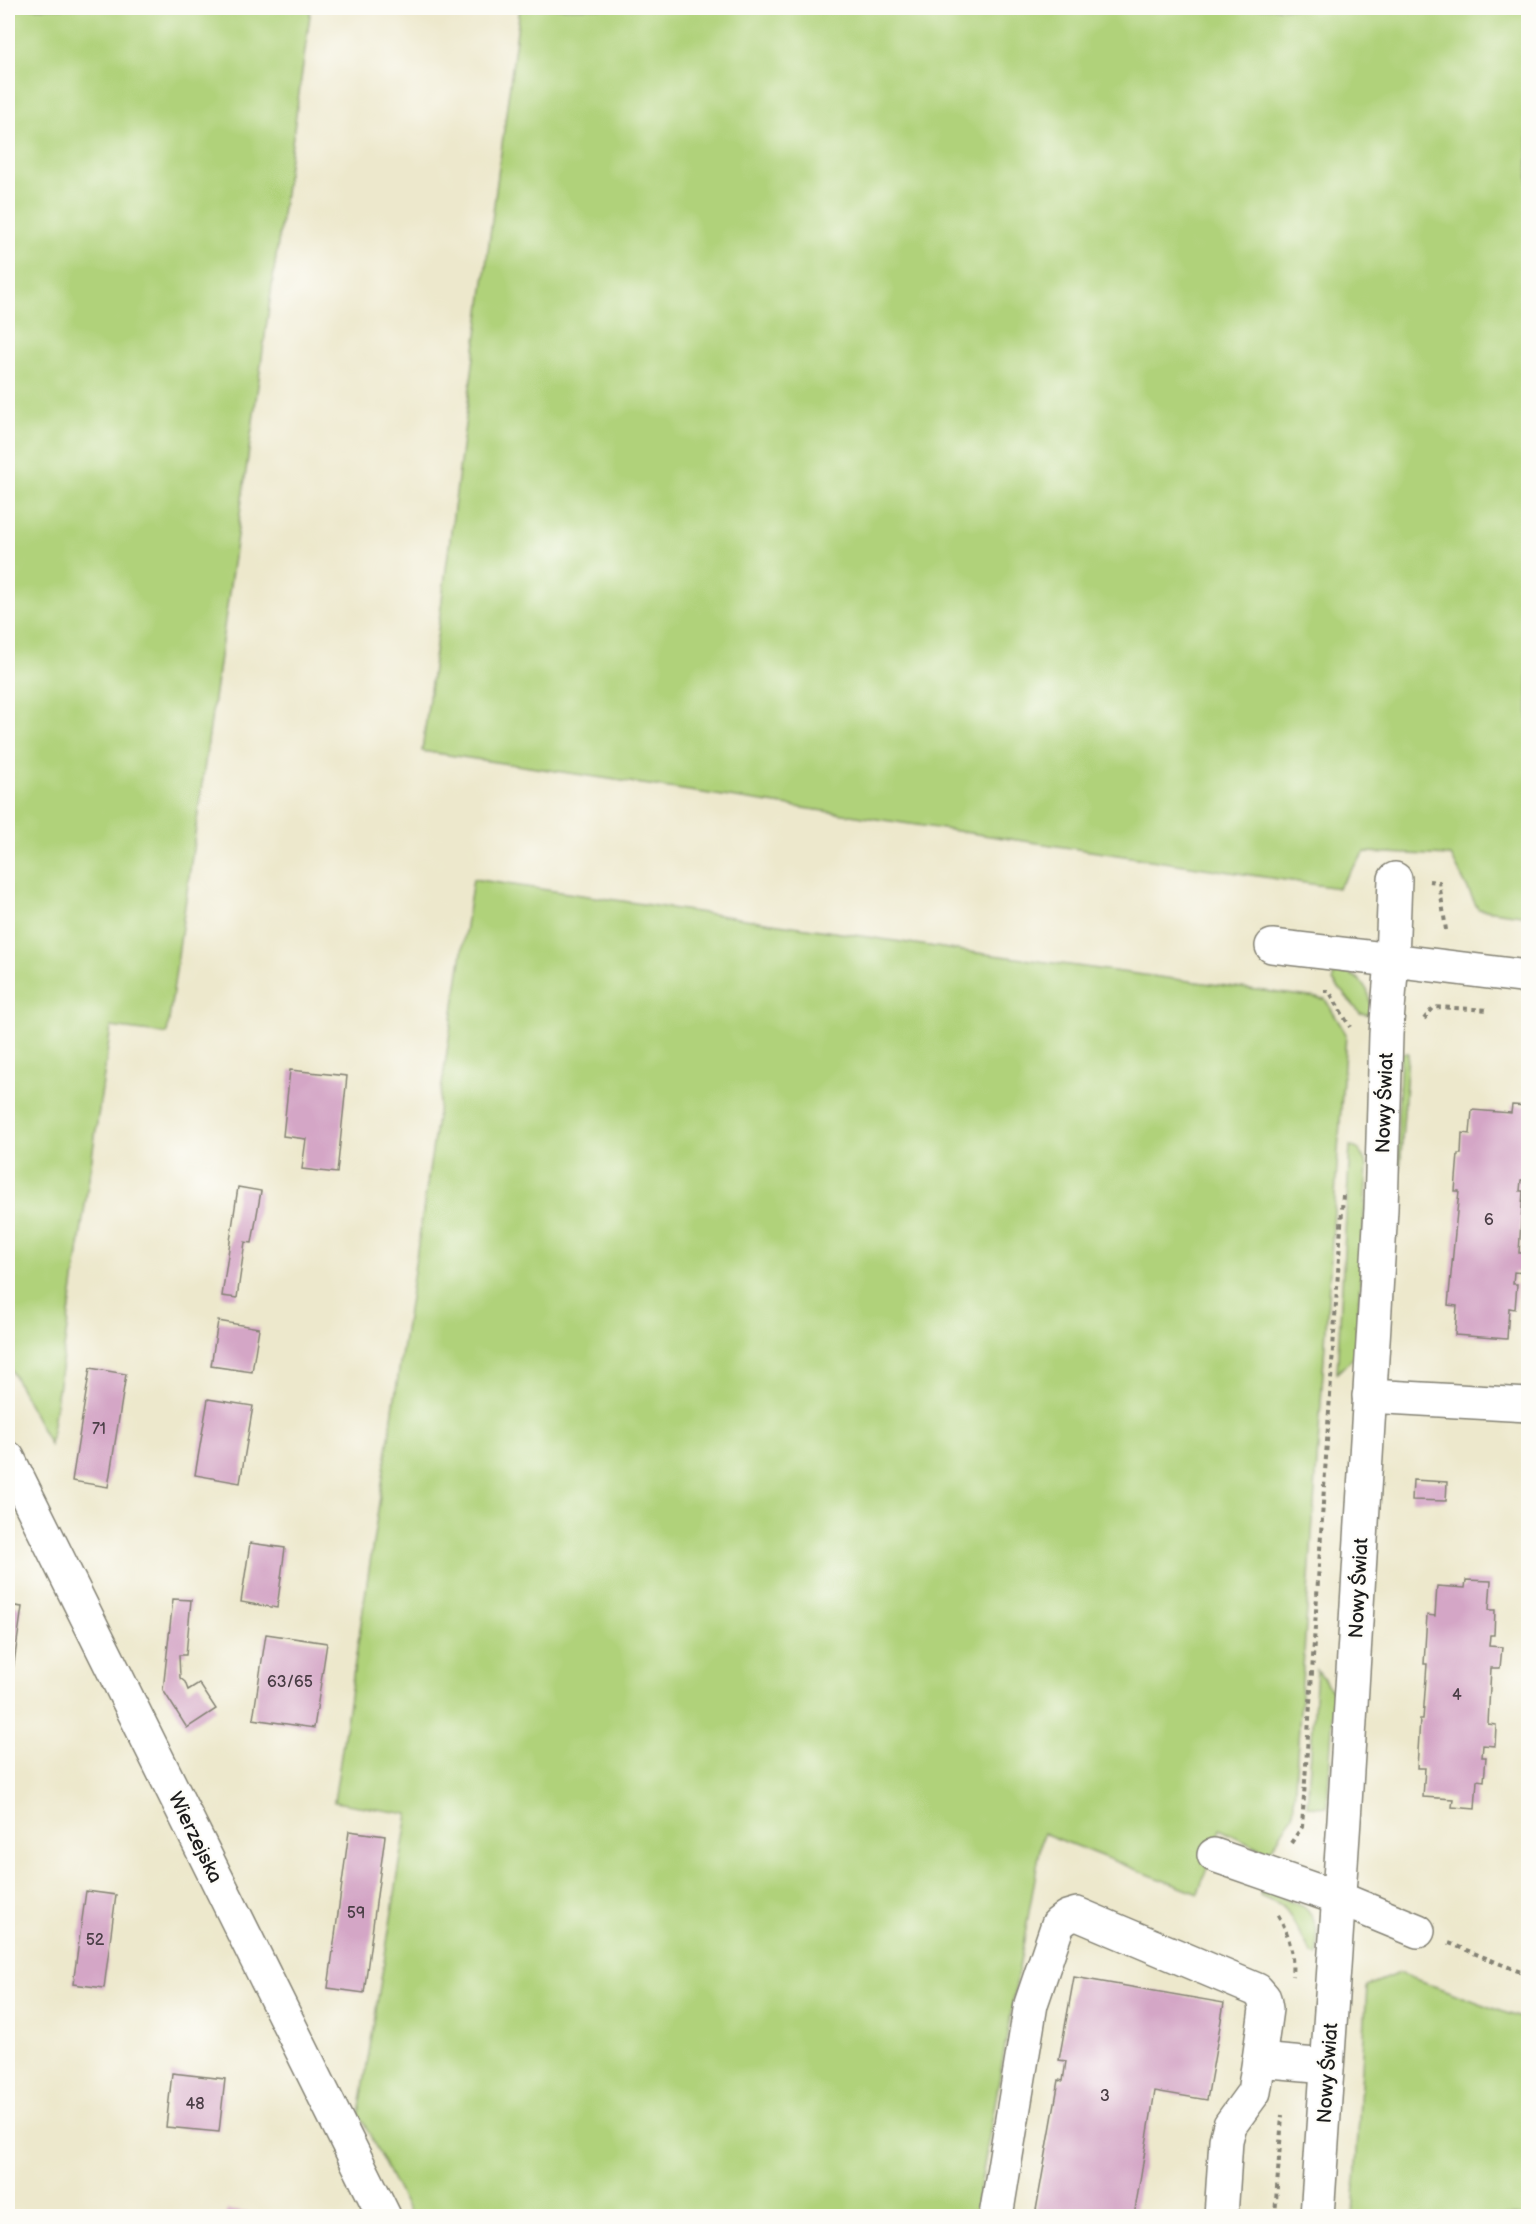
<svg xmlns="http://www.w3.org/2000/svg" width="1536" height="2224" font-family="'Balsamiq Sans',sans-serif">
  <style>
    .green { fill: #b0d27a; stroke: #66774b; stroke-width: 1.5 }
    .building { fill: #d4a6c6 }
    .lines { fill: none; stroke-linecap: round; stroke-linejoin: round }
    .minor-casing { stroke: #848274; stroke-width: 36 }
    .path { stroke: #848274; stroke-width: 4; stroke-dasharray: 4.5 4.5; stroke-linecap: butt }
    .minor { stroke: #fff; stroke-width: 33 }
    .labels { text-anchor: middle; stroke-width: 4.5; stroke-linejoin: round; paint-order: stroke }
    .number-label { font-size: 16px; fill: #4a3e46 }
    .street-label { font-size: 20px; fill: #1c1c1c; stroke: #fdfcf7 }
  </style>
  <rect width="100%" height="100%" fill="#fdfcf7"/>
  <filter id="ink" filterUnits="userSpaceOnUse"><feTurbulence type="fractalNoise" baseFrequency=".0167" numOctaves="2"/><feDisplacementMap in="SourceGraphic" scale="12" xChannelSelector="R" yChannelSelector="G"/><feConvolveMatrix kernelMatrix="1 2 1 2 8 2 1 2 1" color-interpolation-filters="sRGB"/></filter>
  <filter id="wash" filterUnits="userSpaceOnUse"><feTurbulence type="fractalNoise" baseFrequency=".008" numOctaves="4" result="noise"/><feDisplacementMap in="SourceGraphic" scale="24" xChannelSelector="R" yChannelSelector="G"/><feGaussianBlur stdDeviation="1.35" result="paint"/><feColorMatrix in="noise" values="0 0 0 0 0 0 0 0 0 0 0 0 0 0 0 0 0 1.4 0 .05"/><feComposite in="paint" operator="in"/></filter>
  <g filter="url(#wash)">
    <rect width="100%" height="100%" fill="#ede8cc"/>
    <g class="green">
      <path d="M8 8H311L167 1034 111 1027 50 1445 8 1364Z"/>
      <path d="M520 8H1528V916L1478 909 1451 856 1365 852 1338 888 422 751Z"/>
      <path d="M473 879 970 952 1325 999 1346 1034 1293 1815 1269 1853 1220 1829 1198 1894 1043 1833 975 2216H411L359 2114 408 1814 334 1802Z"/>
      <path d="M1334 970C1360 973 1373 989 1371 1015L1360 1013 1333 981Z"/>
      <path d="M1401 1053H1408L1399 1185 1398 1117Z"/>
      <path d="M1350 1146 1360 1150 1367 1166 1356 1355 1337 1373Z"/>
      <path d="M1317 1670 1334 1694 1327 1807 1307 1806Z"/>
      <path d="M1262 1890 1304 1907C1319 1921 1318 1936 1317 1956L1312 1954 1286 1910 1282 1906 1260 1896Z"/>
      <path d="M1399 1973 1528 2021V2216H1353L1367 1986Z"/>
    </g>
    <g id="blocks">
      <g class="building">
        <path d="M290 1070 347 1076 337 1173 302 1169 306 1139 283 1136Z"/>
        <path d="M1512 1105 1528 1106V1180H1521L1520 1191H1523L1519 1253H1527L1526 1273 1514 1272 1513 1284H1517L1515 1309 1509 1308 1507 1339 1455 1335 1457 1306 1448 1305 1459 1191H1455L1458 1154H1461L1462 1133 1470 1134 1472 1110 1511 1113Z"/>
        <path d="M238 1187 261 1191 252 1243 245 1242 237 1298 222 1296Z"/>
        <path d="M218 1321 259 1328 252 1372 211 1366Z"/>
        <path d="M90 1368 126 1374 108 1487 72 1481Z"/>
        <path d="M208 1399 253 1406 240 1483 195 1475Z"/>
        <path d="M1413 1480 1447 1482 1446 1501 1412 1500Z"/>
        <path d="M250 1543 285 1548 277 1608 241 1602Z"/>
        <path d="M1466 1580 1491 1581 1489 1610H1495L1494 1635H1490L1489 1646 1502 1647 1500 1668H1491L1488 1724 1496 1725 1495 1746 1483 1745 1482 1757H1486L1484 1781 1477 1780 1475 1809 1452 1807 1453 1799 1423 1797 1425 1768H1417L1420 1719H1423L1427 1664H1424L1427 1615 1435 1616 1437 1586 1465 1588Z"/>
        <path d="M173 1599 191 1600 186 1655H179L180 1678 185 1682 188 1690 199 1683 216 1709 187 1728 163 1690Z"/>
        <path d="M8 1605 22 1607 9 1698 8 1697Z"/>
        <path d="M266 1634 327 1643 314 1728 253 1719Z"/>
        <path d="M349 1831 385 1836 364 1993 328 1988Z"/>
        <path d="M86 1891 116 1895 104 1988 73 1984Z"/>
        <path d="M1074 1977 1224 2003 1207 2100 1155 2091 1134 2216H1035L1059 2080 1063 2081 1066 2061 1059 2060Z"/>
        <path d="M172 2073 225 2079 219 2132 166 2127Z"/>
        <path d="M227 2210 258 2214V2216H226Z"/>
      </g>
    </g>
  </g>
  <g filter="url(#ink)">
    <use href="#blocks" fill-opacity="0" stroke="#848274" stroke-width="1.5"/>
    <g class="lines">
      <g class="minor-casing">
        <g id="minor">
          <path d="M1272 946 1392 960 1395 879"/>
          <path d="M1369 1396 1528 1405"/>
          <path d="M8 1458 384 2216"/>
          <path d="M1214 1855 1338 1898 1418 1931"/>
          <path d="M996 2216 1031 2004 1058 1924 1067 1917 1077 1914 1257 1990 1264 1998 1266 2009 1259 2060"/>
          <path d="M1221 2216 1226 2140 1230 2125 1254 2092 1259 2060 1327 2066"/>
          <path d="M1317 2216 1344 1820 1381 1209 1386 1034 1392 960 1528 977"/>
        </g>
      </g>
      <g class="path">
        <path d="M1429 881 1439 882 1446 930"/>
        <path d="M1324 991H1329L1350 1027"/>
        <path d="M1424 1019 1434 1007 1489 1010"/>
        <path d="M1291 1843 1302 1827 1343 1195"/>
        <path d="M1278 1915C1289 1933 1294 1955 1292 1976"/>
        <path d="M1449 1943 1528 1975"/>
        <path d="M1275 2216 1282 2115"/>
      </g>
      <use href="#minor" class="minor"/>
    </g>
  </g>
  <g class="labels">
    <g class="number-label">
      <text x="1489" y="1225">6</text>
      <text x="99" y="1434">71</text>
      <text x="290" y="1687">63/65</text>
      <text x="1457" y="1700">4</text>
      <text x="356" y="1918">59</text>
      <text x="95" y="1945">52</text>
      <text x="1105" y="2101">3</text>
      <text x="195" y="2109">48</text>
    </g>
    <g class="street-label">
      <text transform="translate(1384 1103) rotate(-88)" y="7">Nowy Świat</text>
      <text transform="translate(1358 1588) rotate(-87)" y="7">Nowy Świat</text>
      <text transform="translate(196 1837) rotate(64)" y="7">Wierzejska</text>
      <text transform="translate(1327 2073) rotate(-86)" y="7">Nowy Świat</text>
    </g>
  </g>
  <rect width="1536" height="2224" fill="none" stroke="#fdfcf7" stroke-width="30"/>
</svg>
